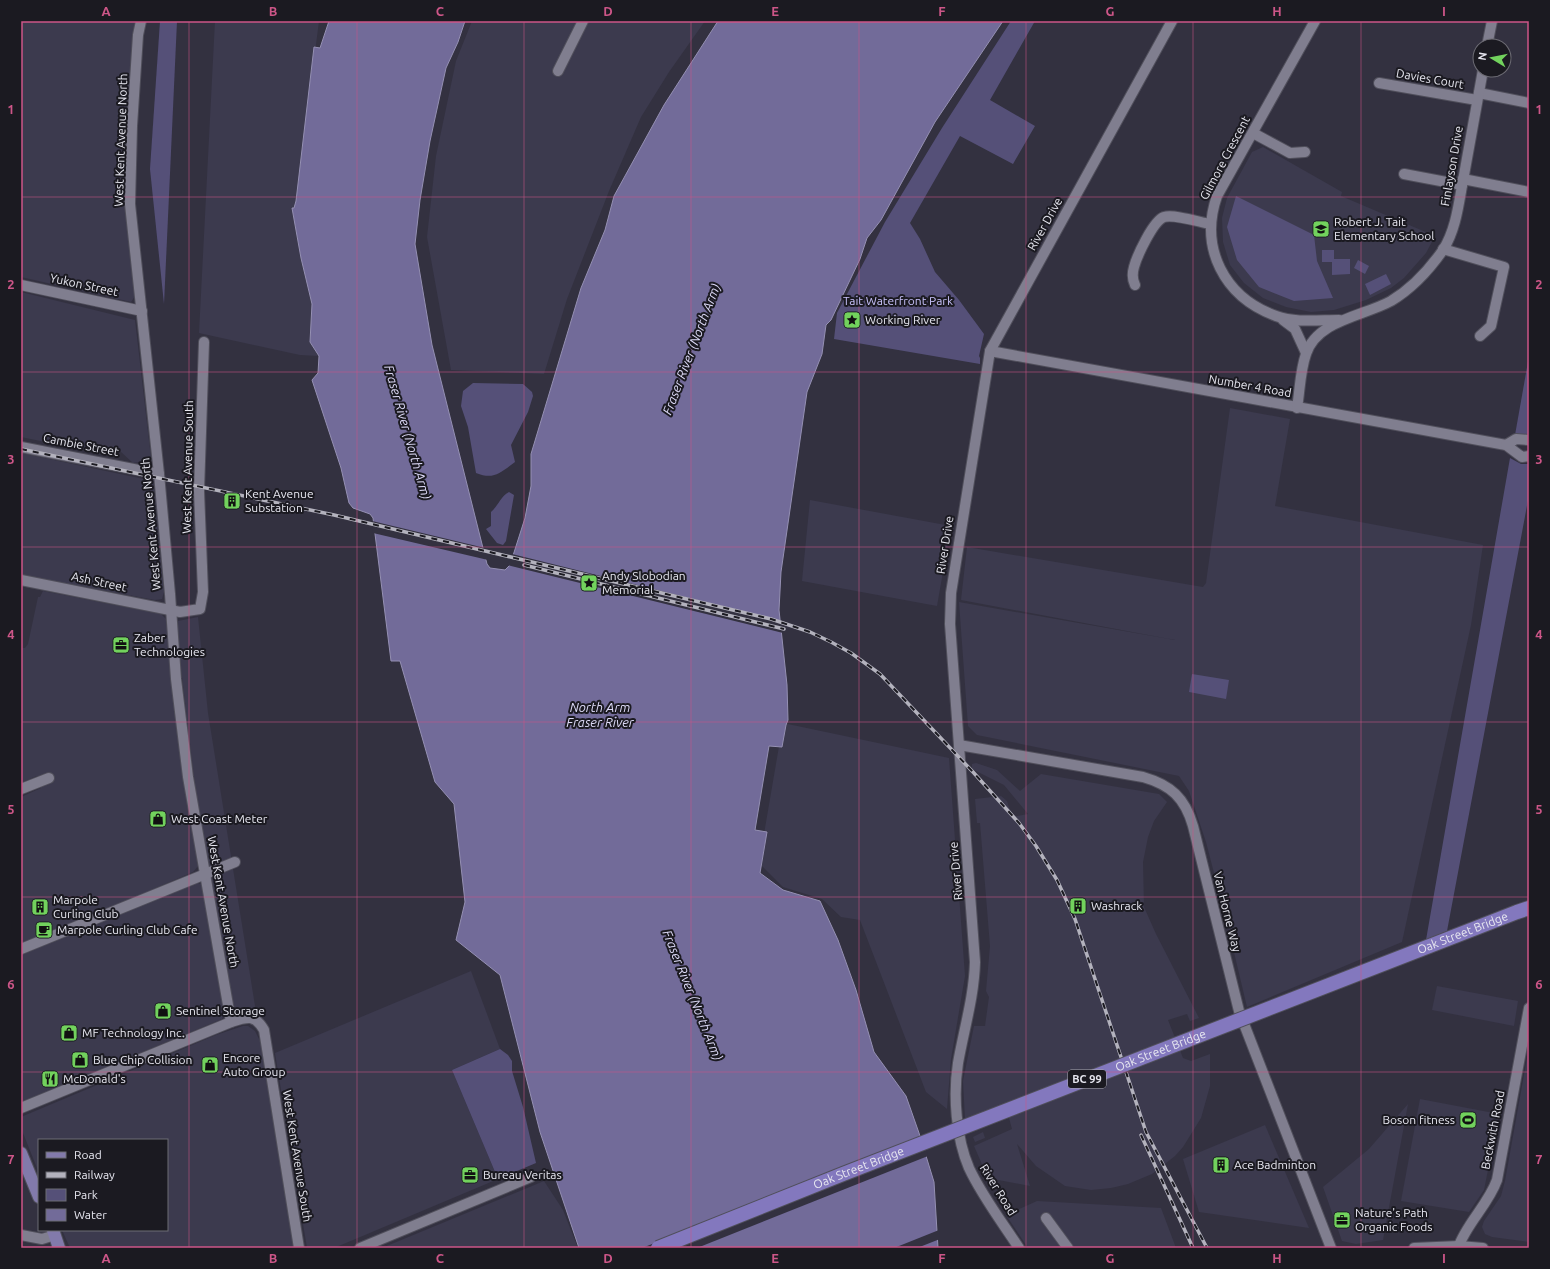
<svg xmlns="http://www.w3.org/2000/svg" width="1550" height="1269" font-family="Ubuntu,sans-serif">
  <style>
    .built { fill: #3c3a4e }
    .green { fill: #555078 }
    .water { fill: #726b99; stroke: #9590b3 }
    .pier { fill: #333140 }
    .lines { fill: none; stroke-linecap: round; stroke-linejoin: round }
    .minor-casing { stroke: #504f5b; stroke-width: 12 }
    .major-casing { stroke: #504f5b; stroke-width: 14 }
    .highway-casing { stroke: #504f5b; stroke-width: 16 }
    .minor { stroke: #807e8f; stroke-width: 10 }
    .major { stroke: #827aab; stroke-width: 12 }
    .highway { stroke: #8378be; stroke-width: 14 }
    .rail-casing { stroke: #b3b2bd; stroke-width: 3.5 }
    .rail { stroke: #1b1a21; stroke-width: 2; stroke-dasharray: 6; stroke-linecap: butt }
    .highway-bridge-casing { stroke: #504f5b; stroke-width: 16; stroke-linecap: butt }
    .highway-bridge { stroke: #8378be; stroke-width: 14 }
    .grid { fill: none; stroke: #cd5688; stroke-width: 1; stroke-opacity: 0.55 }
    .labels { text-anchor: middle; stroke-width: 4; stroke-linejoin: round; paint-order: stroke }
    .shield { fill: #1b1a21; stroke: #aaaab2; stroke-width: 1 }
    .shield-label { font-size: 11px; font-weight: bold; fill: #e7e7f0 }
    .street-label { font-size: 12px; fill: #e7e7f0; stroke: #1b1a21 }
    .poi-label { font-size: 12px; fill: #e7e7f0; stroke: #1b1a21; text-anchor: start }
    .park-label { font-size: 12px; fill: #c9c3fc; stroke: #1b1a21 }
    .water-label { font-size: 13px; font-style: italic; fill: #dedbf8; stroke: #1b1a21 }
    .neatline { fill: none; stroke: #cd5688; stroke-width: 1.5 }
    .grid-label { font-size: 13px; text-anchor: middle; font-weight: bold; fill: #cd5688 }
  </style>
  <rect width="100%" height="100%" fill="#333140"/>
  <g class="built">
    <path d="M21 21H135L133 35 126 181 135 296 131 302 21 277Z"/>
    <path d="M215 21H319L296 201 294 208H292L301 258 312 304 310 342 319 356 300 355 199 333Z"/>
    <path d="M472 21H705L669 72 641 117 609 191 567 299 544 374 451 370 427 237 436 156 456 61Z"/>
    <path d="M1263 147 1342 192 1341 196 1435 236 1426 253 1404 278 1391 288 1366 300 1334 310 1311 312 1286 307 1263 298 1244 283 1230 265 1223 242 1222 218 1227 198 1252 152Z"/>
    <path d="M21 292 135 320 151 458 146 461 133 463 120 451 70 447 21 437Z"/>
    <path d="M1230 408 1290 419 1275 506 1483 545 1471 625 1402 942 1247 1007 1228 927 1206 842 1189 791 1179 776 977 735 968 726 959 602 1175 640 961 600 967 547 1203 587 1206 583Z"/>
    <path d="M21 453 153 481 164 592 162 599 155 600 21 575Z"/>
    <path d="M810 500 951 526 937 606 802 581Z"/>
    <path d="M43 591 161 614 166 619 198 866 193 872 21 946V797L41 788 37 776 21 783V648H25L28 644 38 597H40Z"/>
    <path d="M198 617 208 713 256 1012 234 1013 197 802 176 627 178 621Z"/>
    <path d="M783 723 949 758 965 976 951 1059 947 1109 926 1092 860 920 841 917 822 899 783 887 759 863Z"/>
    <path d="M976 763 997 770 1020 791 1041 774 1159 794 1167 802 1154 821 1148 837 1143 862 1144 907 1156 934 1199 1018 1190 1021 1187 1014 1168 1020 1183 1058 1191 1061 1210 1054V1086L1201 1118 1183 1147 1175 1156 1152 1174 1128 1184 1111 1188 1091 1190 1065 1186 1036 1166 1017 1144 1030 1186 988 1178 974 1146 1012 1129 1006 1107 965 1119 963 1081 974 1026H985L989 997 986 991 990 946 980 823H977L975 799 1001 796 1007 801 1012 817 1028 814 1004 785 972 769V764Z"/>
    <path d="M194 882 201 884 202 886 224 1014 222 1019 21 1103V954Z"/>
    <path d="M471 971 500 1049 452 1070 498 1179 334 1248H307L275 1053Z"/>
    <path d="M1437 986 1518 1001 1514 1026 1432 1010Z"/>
    <path d="M243 1026H248L255 1031 262 1045 296 1248H70L62 1230H167V1140H39V1173L21 1128V1117L216 1035Z"/>
    <path d="M1529 1047V1242L1492 1237 1485 1234 1482 1227 1484 1221 1501 1196 1505 1181Z"/>
    <path d="M1420 1099 1499 1114 1484 1190 1469 1212 1401 1201Z"/>
    <path d="M1408 1104 1383 1240 1356 1244 1342 1241 1323 1187 1369 1149Z"/>
    <path d="M1265 1125 1309 1228 1199 1212 1183 1159Z"/>
    <path d="M983 1132 985 1138 975 1142 973 1137Z"/>
    <path d="M544 1181 563 1210 578 1248H382Z"/>
    <path d="M1037 1201 1161 1208 1176 1248H1028L1006 1215Z"/>
  </g>
  <g class="green">
    <path d="M160 21H177L164 304 150 169Z"/>
    <path d="M1011 21H1035L990 100 1035 126 1013 164 960 136 910 223 920 239 935 272 959 300 984 334 979 356 980 358V364L834 339 837 313 885 222 942 128Z"/>
    <path d="M1236 196 1314 235 1317 261 1333 298 1294 301 1259 287 1237 260 1227 227Z"/>
    <path d="M1322 250H1334V259H1350V274L1332 275V262H1322Z"/>
    <path d="M1358 260 1369 266 1365 274 1354 268Z"/>
    <path d="M1386 274 1391 284 1370 295 1365 284Z"/>
    <path d="M1529 356V434L1515 435Z"/>
    <path d="M473 383 523 384 532 392 533 396 528 412 511 445 515 462C500 473 494 480 476 473L468 427 461 406 463 391Z"/>
    <path d="M1510 458 1521 464H1529V495L1447 931 1426 940Z"/>
    <path d="M509 492 514 495 506 541 503 545 497 543 486 529 491 526V512C499 505 500 497 509 492Z"/>
    <path d="M1192 674 1229 680 1226 699 1189 692Z"/>
    <path d="M500 1049 508 1055 512 1061V1071L523 1107 536 1163 498 1179 452 1070Z"/>
  </g>
  <path class="water" d="M329 21H465L458 42 446 68 430 141 420 200 415 244 432 345 487 564 490 568 505 570 510 565 525 518 531 486V454L581 288 605 230 614 196 664 105 718 21H1003L935 122 881 220 867 238 860 259 831 320 826 325 822 354 807 392 781 572 779 610 787 685 788 720 786 725 782 747 769 746 755 830 767 832 760 873 783 890 820 901 838 940 856 990 874 1052 906 1096 919 1133 934 1182 938 1248H579L540 1132 500 975 456 940 465 902 454 804 435 782 400 661H391L373 518 370 514 353 508 349 503 341 468 312 380 318 373 319 356 310 342 312 304 301 258 292 208H294L296 201 314 47 320 48Z"/>
  <g class="pier">
    <path d="M372 521 485 548 488 560 373 533Z"/>
    <path d="M512 554 782 621 783 633 507 565Z"/>
    <path d="M922 1137 928 1156 697 1248H642Z"/>
    <path d="M939 1230 940 1239 917 1248H894Z"/>
  </g>
  <g class="lines">
    <g class="minor-casing">
      <g id="minor">
        <path d="M141 21 138 35 132 126 130 204 159 474 170 594 176 679 188 777 231 1022"/>
        <path d="M1315 21 1217 196C1199 248 1224 297 1276 316 1295 323 1319 320 1339 320"/>
        <path d="M1487 46 1492 21"/>
        <path d="M558 71 583 21"/>
        <path d="M1379 83 1477 100"/>
        <path d="M1479 93 1529 103"/>
        <path d="M1253 133 1290 153 1305 152"/>
        <path d="M1404 174 1462 185"/>
        <path d="M1463 179 1529 192"/>
        <path d="M1443 249 1504 267 1491 326 1480 336"/>
        <path d="M21 285 142 311"/>
        <path d="M1135 285C1132 279 1132 274 1134 267 1137 256 1153 221 1164 217 1174 214 1199 222 1210 224"/>
        <path d="M1283 320 1295 329 1306 353"/>
        <path d="M990 351 1506 445 1522 457 1529 456"/>
        <path d="M1297 408C1300 390 1300 371 1306 354 1317 320 1364 316 1391 301 1411 289 1429 270 1443 250 1457 228 1459 200 1464 175 1470 140 1477 105 1483 70"/>
        <path d="M1506 445 1516 439 1529 440"/>
        <path d="M21 447 159 474"/>
        <path d="M21 580 180 612 200 609 203 592 199 491 204 342"/>
        <path d="M959 745 1143 777C1171 785 1185 798 1193 826L1239 1011 1331 1248"/>
        <path d="M21 789 49 778"/>
        <path d="M21 949 235 862"/>
        <path d="M21 1108 231 1022C247 1017 255 1014 264 1030L299 1248"/>
        <path d="M1046 1218 1068 1248"/>
        <path d="M21 1235 42 1239 55 1235"/>
        <path d="M360 1248 531 1177"/>
        <path d="M1019 1248C1002 1222 982 1196 969 1168 956 1138 953 1095 958 1063 964 1029 974 997 975 962L950 624 951 593 990 351 1172 21"/>
        <path d="M1414 1248 1459 1246 1483 1248"/>
        <path d="M1458 1248C1466 1224 1488 1205 1497 1180L1529 1008"/>
      </g>
    </g>
    <g class="major-casing">
      <g id="major">
        <path d="M21 1153 39 1197"/>
        <path d="M53 1230 59 1248"/>
      </g>
    </g>
    <g class="highway-casing">
      <path id="highway" d="M1517 912 1529 908"/>
    </g>
    <use href="#minor" class="minor"/>
    <use href="#major" class="major"/>
    <use href="#highway" class="highway"/>
    <g class="rail-casing">
      <g id="rail">
        <path d="M21 449 334 515 771 619 810 632 831 642 851 653 880 674 973 772 1019 823 1036 846 1057 880 1075 919 1146 1132 1207 1248"/>
        <path d="M524 565 784 629"/>
        <path d="M1141 1135 1193 1248"/>
      </g>
    </g>
    <use href="#rail" class="rail"/>
    <g class="highway-bridge-casing">
      <g id="highway-bridge">
        <path id="s1" d="M658 1248 843 1174 1517 912"/>
      </g>
    </g>
    <use href="#highway-bridge" class="highway-bridge"/>
  </g>
  <path class="grid" d="M189 21V1248M357 21V1248M524 21V1248M691 21V1248M859 21V1248M1026 21V1248M1193 21V1248M1361 21V1248M21 197H1529M21 372H1529M21 547H1529M21 722H1529M21 897H1529M21 1072H1529"/>
  <defs>
    <g id="school-square" transform="scale(0.9)"><rect x="-9" y="-9" width="18" height="18" rx="4" fill="#72d25d" stroke="#1b1a21"/><path d="M0-5L7-2L0 1L-7-2ZM-4 1L0 2.5L4 1V4Q0 6-4 4Z" fill="#111"/></g>
    <g id="sight-square" transform="scale(0.9)"><rect x="-9" y="-9" width="18" height="18" rx="4" fill="#72d25d" stroke="#1b1a21"/><path d="M0-6L1.8-2.2L6-1.7L2.9 1.2L3.7 5.4L0 3.3L-3.7 5.4L-2.9 1.2L-6-1.7L-1.8-2.2Z" fill="#111"/></g>
    <g id="building-square" transform="scale(0.9)"><rect x="-9" y="-9" width="18" height="18" rx="4" fill="#72d25d" stroke="#1b1a21"/><path d="M-4-6H4V6H1V3H-1V6H-4ZM-2.5-4.3h1.7v1.8h-1.7ZM.8-4.3h1.7v1.8H.8ZM-2.5-1h1.7V.8h-1.7ZM.8-1h1.7V.8H.8Z" fill="#111"/></g>
    <g id="office-square" transform="scale(0.9)"><rect x="-9" y="-9" width="18" height="18" rx="4" fill="#72d25d" stroke="#1b1a21"/><path d="M-6-3h4V-5.5h4V-3h4V5H-6ZM-1-4.5V-3h2v-1.5ZM-6 0V1H6V0Z" fill="#111"/></g>
    <g id="shop-square" transform="scale(0.9)"><rect x="-9" y="-9" width="18" height="18" rx="4" fill="#72d25d" stroke="#1b1a21"/><path d="M-5-2.5h2.3a2.7 3.5 0 0 1 5.4 0H5L5.5 6h-11ZM-1.5-2.5h3a1.5 2.3 0 0 0-3 0Z" fill="#111"/></g>
    <g id="cafe-square" transform="scale(0.9)"><rect x="-9" y="-9" width="18" height="18" rx="4" fill="#72d25d" stroke="#1b1a21"/><path d="M-5.5-4.5H6V0H3Q3 3.5 0 3.5H-2.5Q-5.5 3.5-5.5 0ZM3-3.2v2h1.7v-2ZM-6 4.5H4V6H-6Z" fill="#111"/></g>
    <g id="restaurant-square" transform="scale(0.9)"><rect x="-9" y="-9" width="18" height="18" rx="4" fill="#72d25d" stroke="#1b1a21"/><path d="M-5-6h1v4h1v-4h1v4h1v-4h1v5L-1.5 .5V6h-2V.5L-5-1ZM5-6V6H3V1.5H1.5Q1.5-4 5-6Z" fill="#111"/></g>
    <g id="stadium-square" transform="scale(0.9)"><rect x="-9" y="-9" width="18" height="18" rx="4" fill="#72d25d" stroke="#1b1a21"/><path d="M0-5a6.5 5 0 1 0 0 10a6.5 5 0 1 0 0-10ZM-3.5-1.8h7v3.6h-7Z" fill="#111"/></g>
  </defs>
  <g fill-rule="evenodd">
    <use href="#school-square" x="1321" y="229"/>
    <use href="#sight-square" x="852" y="320"/>
    <use href="#building-square" x="232" y="501"/>
    <use href="#sight-square" x="589" y="583"/>
    <use href="#office-square" x="121" y="645"/>
    <use href="#shop-square" x="158" y="819"/>
    <use href="#building-square" x="1078" y="906"/>
    <use href="#building-square" x="40" y="907"/>
    <use href="#cafe-square" x="44" y="930"/>
    <use href="#shop-square" x="163" y="1011"/>
    <use href="#shop-square" x="69" y="1033"/>
    <use href="#shop-square" x="80" y="1060"/>
    <use href="#shop-square" x="210" y="1065"/>
    <use href="#restaurant-square" x="50" y="1079"/>
    <use href="#stadium-square" x="1468" y="1120"/>
    <use href="#building-square" x="1221" y="1165"/>
    <use href="#office-square" x="470" y="1175"/>
    <use href="#office-square" x="1342" y="1220"/>
  </g>
  <g class="labels">
    <rect class="shield" x="1068" y="1070" width="38" height="18" rx="3"/>
    <g class="shield-label">
      <text x="1087" y="1083">BC 99</text>
    </g>
    <g class="street-label">
      <text transform="translate(1430 79) rotate(10)" y="4">Davies Court</text>
      <text transform="translate(121 140) rotate(-88)" y="4">West Kent Avenue North</text>
      <text transform="translate(1225 158) rotate(-62)" y="4">Gilmore Crescent</text>
      <text transform="translate(1452 166) rotate(-80)" y="4">Finlayson Drive</text>
      <text transform="translate(1045 224) rotate(-61)" y="4">River Drive</text>
      <text transform="translate(84 285) rotate(12)" y="4">Yukon Street</text>
      <text transform="translate(1250 386) rotate(10)" y="4">Number 4 Road</text>
      <text transform="translate(81 445) rotate(11)" y="4">Cambie Street</text>
      <text transform="translate(188 467) rotate(-89)" y="4">West Kent Avenue South</text>
      <text transform="translate(151 524) rotate(-95)" y="4">West Kent Avenue North</text>
      <text transform="translate(945 545) rotate(-81)" y="4">River Drive</text>
      <text transform="translate(99 582) rotate(12)" y="4">Ash Street</text>
      <text transform="translate(956 871) rotate(-95)" y="4">River Drive</text>
      <text transform="translate(223 902) rotate(80)" y="4">West Kent Avenue North</text>
      <text transform="translate(1227 912) rotate(76)" y="4">Van Horne Way</text>
      <text dy="4" stroke="none"><textPath href="#s1" startOffset="864">Oak Street Bridge</textPath></text>
      <text dy="4" stroke="none"><textPath href="#s1" startOffset="540">Oak Street Bridge</textPath></text>
      <text transform="translate(1493 1130) rotate(-79)" y="4">Beckwith Road</text>
      <text transform="translate(297 1156) rotate(81)" y="4">West Kent Avenue South</text>
      <text dy="4" stroke="none"><textPath href="#s1" startOffset="216">Oak Street Bridge</textPath></text>
      <text transform="translate(998 1190) rotate(58)" y="4">River Road</text>
    </g>
    <g class="poi-label">
      <text x="1334" y="226">Robert J. Tait<tspan x="1334" dy="14">Elementary School</tspan></text>
      <text x="865" y="324">Working River</text>
      <text x="245" y="498">Kent Avenue<tspan x="245" dy="14">Substation</tspan></text>
      <text x="602" y="580">Andy Slobodian<tspan x="602" dy="14">Memorial</tspan></text>
      <text x="134" y="642">Zaber<tspan x="134" dy="14">Technologies</tspan></text>
      <text x="171" y="823">West Coast Meter</text>
      <text x="53" y="904">Marpole<tspan x="53" dy="14">Curling Club</tspan></text>
      <text x="1091" y="910">Washrack</text>
      <text x="57" y="934">Marpole Curling Club Cafe</text>
      <text x="176" y="1015">Sentinel Storage</text>
      <text x="82" y="1037">MF Technology Inc.</text>
      <text x="223" y="1062">Encore<tspan x="223" dy="14">Auto Group</tspan></text>
      <text x="93" y="1064">Blue Chip Collision</text>
      <text x="63" y="1083">McDonald's</text>
      <text x="1455" y="1124" text-anchor="end">Boson fitness</text>
      <text x="1234" y="1169">Ace Badminton</text>
      <text x="483" y="1179">Bureau Veritas</text>
      <text x="1355" y="1217">Nature's Path<tspan x="1355" dy="14">Organic Foods</tspan></text>
    </g>
    <g class="park-label">
      <text x="898" y="305">Tait Waterfront Park</text>
    </g>
    <g class="water-label">
      <text transform="translate(691 349) rotate(-69)" y="5">Fraser River (North Arm)</text>
      <text transform="translate(408 432) rotate(74)" y="5">Fraser River (North Arm)</text>
      <text x="600" y="712">North Arm<tspan x="600" dy="15">Fraser River</tspan></text>
      <text transform="translate(693 995) rotate(68)" y="5">Fraser River (North Arm)</text>
    </g>
  </g>
  <rect width="1550" height="1269" fill="none" stroke="#1b1a21" stroke-width="44"/>
  <rect x="38" y="1139" width="130" height="92" fill="#1b1a21" stroke="#6d6c74"/>
  <rect x="46" y="1152" width="20" height="6" fill="#827aab" stroke="#6d6c74"/>
  <text x="74" y="1159" font-size="12" fill="#e7e7f0">Road</text>
  <rect x="46" y="1172" width="20" height="6" fill="#b3b2bd" stroke="#6d6c74"/>
  <text x="74" y="1179" font-size="12" fill="#e7e7f0">Railway</text>
  <rect x="46" y="1189" width="20" height="12" fill="#555078" stroke="#6d6c74"/>
  <text x="74" y="1199" font-size="12" fill="#e7e7f0">Park</text>
  <rect x="46" y="1209" width="20" height="12" fill="#726b99" stroke="#6d6c74"/>
  <text x="74" y="1219" font-size="12" fill="#e7e7f0">Water</text>
  <g transform="translate(1492 58) rotate(280)"><circle r="19" fill="#1b1a21" stroke="#6d6c74"/>
  <path d="M0-3L7 15L0 10L-7 15Z" fill="#72d25d"/>
  <text y="-6" font-size="11" font-weight="bold" text-anchor="middle" fill="#e7e7f0">N</text>
  </g>
  <rect x="22" y="22" width="1506" height="1225" class="neatline"/>
  <g class="grid-label">
    <text x="106" y="16">A</text>
    <text x="273" y="16">B</text>
    <text x="440" y="16">C</text>
    <text x="608" y="16">D</text>
    <text x="775" y="16">E</text>
    <text x="942" y="16">F</text>
    <text x="1110" y="16">G</text>
    <text x="1277" y="16">H</text>
    <text x="1444" y="16">I</text>
    <text x="11" y="114">1</text>
    <text x="1539" y="114">1</text>
    <text x="11" y="289">2</text>
    <text x="1539" y="289">2</text>
    <text x="11" y="464">3</text>
    <text x="1539" y="464">3</text>
    <text x="11" y="639">4</text>
    <text x="1539" y="639">4</text>
    <text x="11" y="814">5</text>
    <text x="1539" y="814">5</text>
    <text x="11" y="989">6</text>
    <text x="1539" y="989">6</text>
    <text x="11" y="1164">7</text>
    <text x="1539" y="1164">7</text>
    <text x="106" y="1263">A</text>
    <text x="273" y="1263">B</text>
    <text x="440" y="1263">C</text>
    <text x="608" y="1263">D</text>
    <text x="775" y="1263">E</text>
    <text x="942" y="1263">F</text>
    <text x="1110" y="1263">G</text>
    <text x="1277" y="1263">H</text>
    <text x="1444" y="1263">I</text>
  </g>
</svg>
